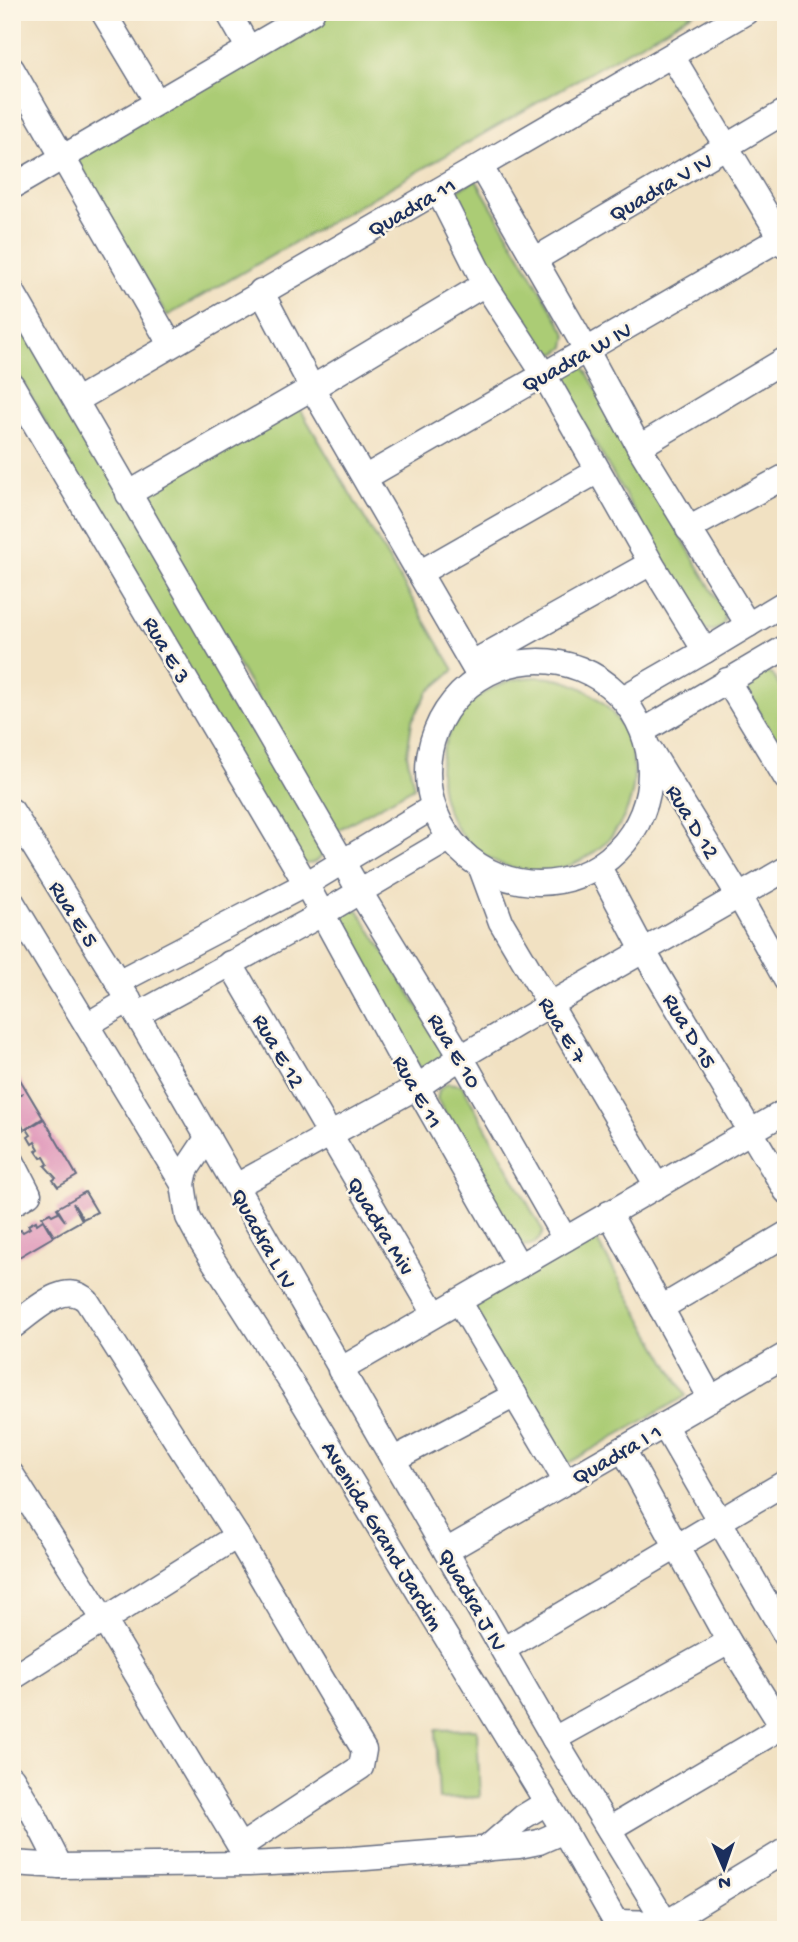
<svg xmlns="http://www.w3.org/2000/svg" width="798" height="1942" font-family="'Gochi Hand',sans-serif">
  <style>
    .green { fill: #abcc75; stroke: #637e6a; stroke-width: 2 }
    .building { fill: #dd8eb6 }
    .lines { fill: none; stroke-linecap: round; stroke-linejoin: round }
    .minor-casing { stroke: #666d81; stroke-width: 27 }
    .minor { stroke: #fff; stroke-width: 24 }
    .labels { text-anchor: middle; stroke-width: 5; stroke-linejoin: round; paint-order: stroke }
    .street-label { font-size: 23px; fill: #1b2f5e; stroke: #fcf5e5 }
  </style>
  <rect width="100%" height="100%" fill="#fcf5e5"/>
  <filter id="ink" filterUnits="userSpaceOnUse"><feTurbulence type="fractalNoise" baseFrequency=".0143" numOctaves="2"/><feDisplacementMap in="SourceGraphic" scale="14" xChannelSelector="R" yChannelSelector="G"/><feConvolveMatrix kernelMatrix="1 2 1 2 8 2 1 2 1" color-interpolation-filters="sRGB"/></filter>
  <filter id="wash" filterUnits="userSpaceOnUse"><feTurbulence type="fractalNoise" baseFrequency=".00686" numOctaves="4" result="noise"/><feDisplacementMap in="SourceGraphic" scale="28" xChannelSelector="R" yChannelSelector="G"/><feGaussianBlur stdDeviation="1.57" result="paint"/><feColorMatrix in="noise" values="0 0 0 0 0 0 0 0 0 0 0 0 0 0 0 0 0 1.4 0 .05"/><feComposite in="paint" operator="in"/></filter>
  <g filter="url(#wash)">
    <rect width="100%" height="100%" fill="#f1e1c2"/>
    <g class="green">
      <path d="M317 12H695L167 316 73 153Z"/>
      <path d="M476 180 567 335 565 347C557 355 549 357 539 352L452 206 451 193Z"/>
      <path d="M12 294 325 847C321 863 311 865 296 864L12 363Z"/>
      <path d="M581 362 725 613C726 628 714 635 701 627L557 377Z"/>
      <path d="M296 402 454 670 428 692 412 721 407 755 414 787 334 832 140 493Z"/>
      <path d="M762 671 773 675 786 697V762L744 684Z"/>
      <circle cx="537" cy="774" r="97"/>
      <path d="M352 910H358L443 1047 442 1058 424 1068 419 1067 337 917Z"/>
      <path d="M447 1083 462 1085 543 1231C540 1242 531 1248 519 1245L437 1099 439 1090Z"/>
      <path d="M592 1232 686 1396 561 1467 467 1303Z"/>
      <path d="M477 1729 480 1797 439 1799 436 1730Z"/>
    </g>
    <g id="blocks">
      <g class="building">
        <path d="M12 1066 43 1118 24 1130 18 1114 15 1115 12 1110V1099L23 1093 12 1098Z"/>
        <path d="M44 1119 77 1176 58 1187 53 1180 56 1178 45 1166 48 1164 44 1157 41 1158 36 1151 39 1149 35 1142 32 1144 28 1137 31 1135 27 1129Z"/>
        <path d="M85 1192 97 1212 83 1219 73 1203 82 1220 54 1236 42 1217 50 1213 52 1215 58 1212 65 1221 57 1208Z"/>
        <path d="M43 1220 53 1237 12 1261V1238L15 1237 13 1234 21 1230 23 1232 30 1228 28 1225 36 1221 37 1224Z"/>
      </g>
    </g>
  </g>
  <g filter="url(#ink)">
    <use href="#blocks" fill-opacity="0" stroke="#666d81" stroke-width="2"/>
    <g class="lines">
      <g class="minor-casing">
        <g id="minor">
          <path d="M103 12 157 102"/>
          <path d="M228 12 249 49"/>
          <path d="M672 56 786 246"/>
          <path d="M12 69 170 344"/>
          <path d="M481 167 587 351 639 447 748 625"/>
          <path d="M12 187 312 12"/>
          <path d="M438 191 485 284 543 373 651 563 705 651"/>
          <path d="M534 260 786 111"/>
          <path d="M12 291 360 892 461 1057 565 1239"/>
          <path d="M261 291 312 388 479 676"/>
          <path d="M12 385 306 884 417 1087 519 1266"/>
          <path d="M77 400 746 12"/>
          <path d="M639 447 786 359"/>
          <path d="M366 477 786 235"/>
          <path d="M128 494 312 388 485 284"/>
          <path d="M688 529 786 476"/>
          <path d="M421 572 598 471"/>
          <circle cx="539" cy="772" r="111"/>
          <path d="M472 663 651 563"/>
          <path d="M727 680 786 778"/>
          <path d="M623 698 705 651 786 602"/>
          <path d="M643 731 786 647"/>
          <path d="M651 751 739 896 786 980"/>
          <path d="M12 811 118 982 554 1739 670 1930"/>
          <path d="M599 867 643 950 786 1191"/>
          <path d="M481 868 501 922 657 1186"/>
          <path d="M12 902 183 1184"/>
          <path d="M230 963 435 1314"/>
          <path d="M118 982 306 884 433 807"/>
          <path d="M137 1015 322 914 449 839"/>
          <path d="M87 1025 129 1000"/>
          <path d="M208 1137 186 1170 183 1184 188 1217 202 1243 294 1387 564 1831 620 1930"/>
          <path d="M12 1161 29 1194 12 1204"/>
          <path d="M236 1186 417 1087 461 1057 549 1005 786 869"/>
          <path d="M609 1213 711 1399"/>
          <path d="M459 1301 566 1482"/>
          <path d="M661 1308 786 1234"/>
          <path d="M12 1327C32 1313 65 1278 87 1301L237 1536 364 1750 361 1767 241 1846"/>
          <path d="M340 1370 786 1111"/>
          <path d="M664 1425 786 1636"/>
          <path d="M623 1449 729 1642 786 1733"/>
          <path d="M394 1459 515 1395"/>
          <path d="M12 1475 104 1620 248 1860"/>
          <path d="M446 1551 786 1355"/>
          <path d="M504 1649 786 1482"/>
          <path d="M12 1678 237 1536"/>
          <path d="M554 1739 729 1642"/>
          <path d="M12 1778 33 1813 60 1866"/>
          <path d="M609 1829 782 1727"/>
          <path d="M486 1849 523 1817 546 1803"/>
          <path d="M12 1863 60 1866 249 1864 353 1859 519 1846 539 1842 564 1831"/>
          <path d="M616 1922 666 1923 786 1850"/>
        </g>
      </g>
      <use href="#minor" class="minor"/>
    </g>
  </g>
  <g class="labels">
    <g class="street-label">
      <text transform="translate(660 186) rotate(-30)" y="8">Quadra V IV</text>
      <text transform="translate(411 206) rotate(-30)" y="8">Quadra 11</text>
      <text transform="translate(576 356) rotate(-29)" y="8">Quadra W IV</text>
      <text transform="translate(168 649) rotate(60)" y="8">Rua E 3</text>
      <text transform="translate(694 821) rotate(59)" y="8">Rua D 12</text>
      <text transform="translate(75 913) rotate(58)" y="8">Rua E 5</text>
      <text transform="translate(564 1029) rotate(59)" y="8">Rua E 7</text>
      <text transform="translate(691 1030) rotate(59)" y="8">Rua D 15</text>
      <text transform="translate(280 1050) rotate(60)" y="8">Rua E 12</text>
      <text transform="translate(456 1050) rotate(59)" y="8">Rua E 10</text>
      <text transform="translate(419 1091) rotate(61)" y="8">Rua E 11</text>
      <text transform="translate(382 1225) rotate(59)" y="8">Quadra Miv</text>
      <text transform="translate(265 1238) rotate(61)" y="8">Quadra L IV</text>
      <text transform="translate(616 1453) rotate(-30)" y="8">Quadra I 1</text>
      <text transform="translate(384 1535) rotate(59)" y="8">Avenida Grand Jardim</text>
      <text transform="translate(474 1599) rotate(60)" y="8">Quadra J IV</text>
    </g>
  </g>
  <rect width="798" height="1942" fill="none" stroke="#fcf5e5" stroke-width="42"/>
  <g transform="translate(724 1868) rotate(178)" stroke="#fcf5e5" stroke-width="5" paint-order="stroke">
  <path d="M0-5L12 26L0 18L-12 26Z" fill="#1b2f5e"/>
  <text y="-10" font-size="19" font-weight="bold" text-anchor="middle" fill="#1b2f5e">N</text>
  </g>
</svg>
